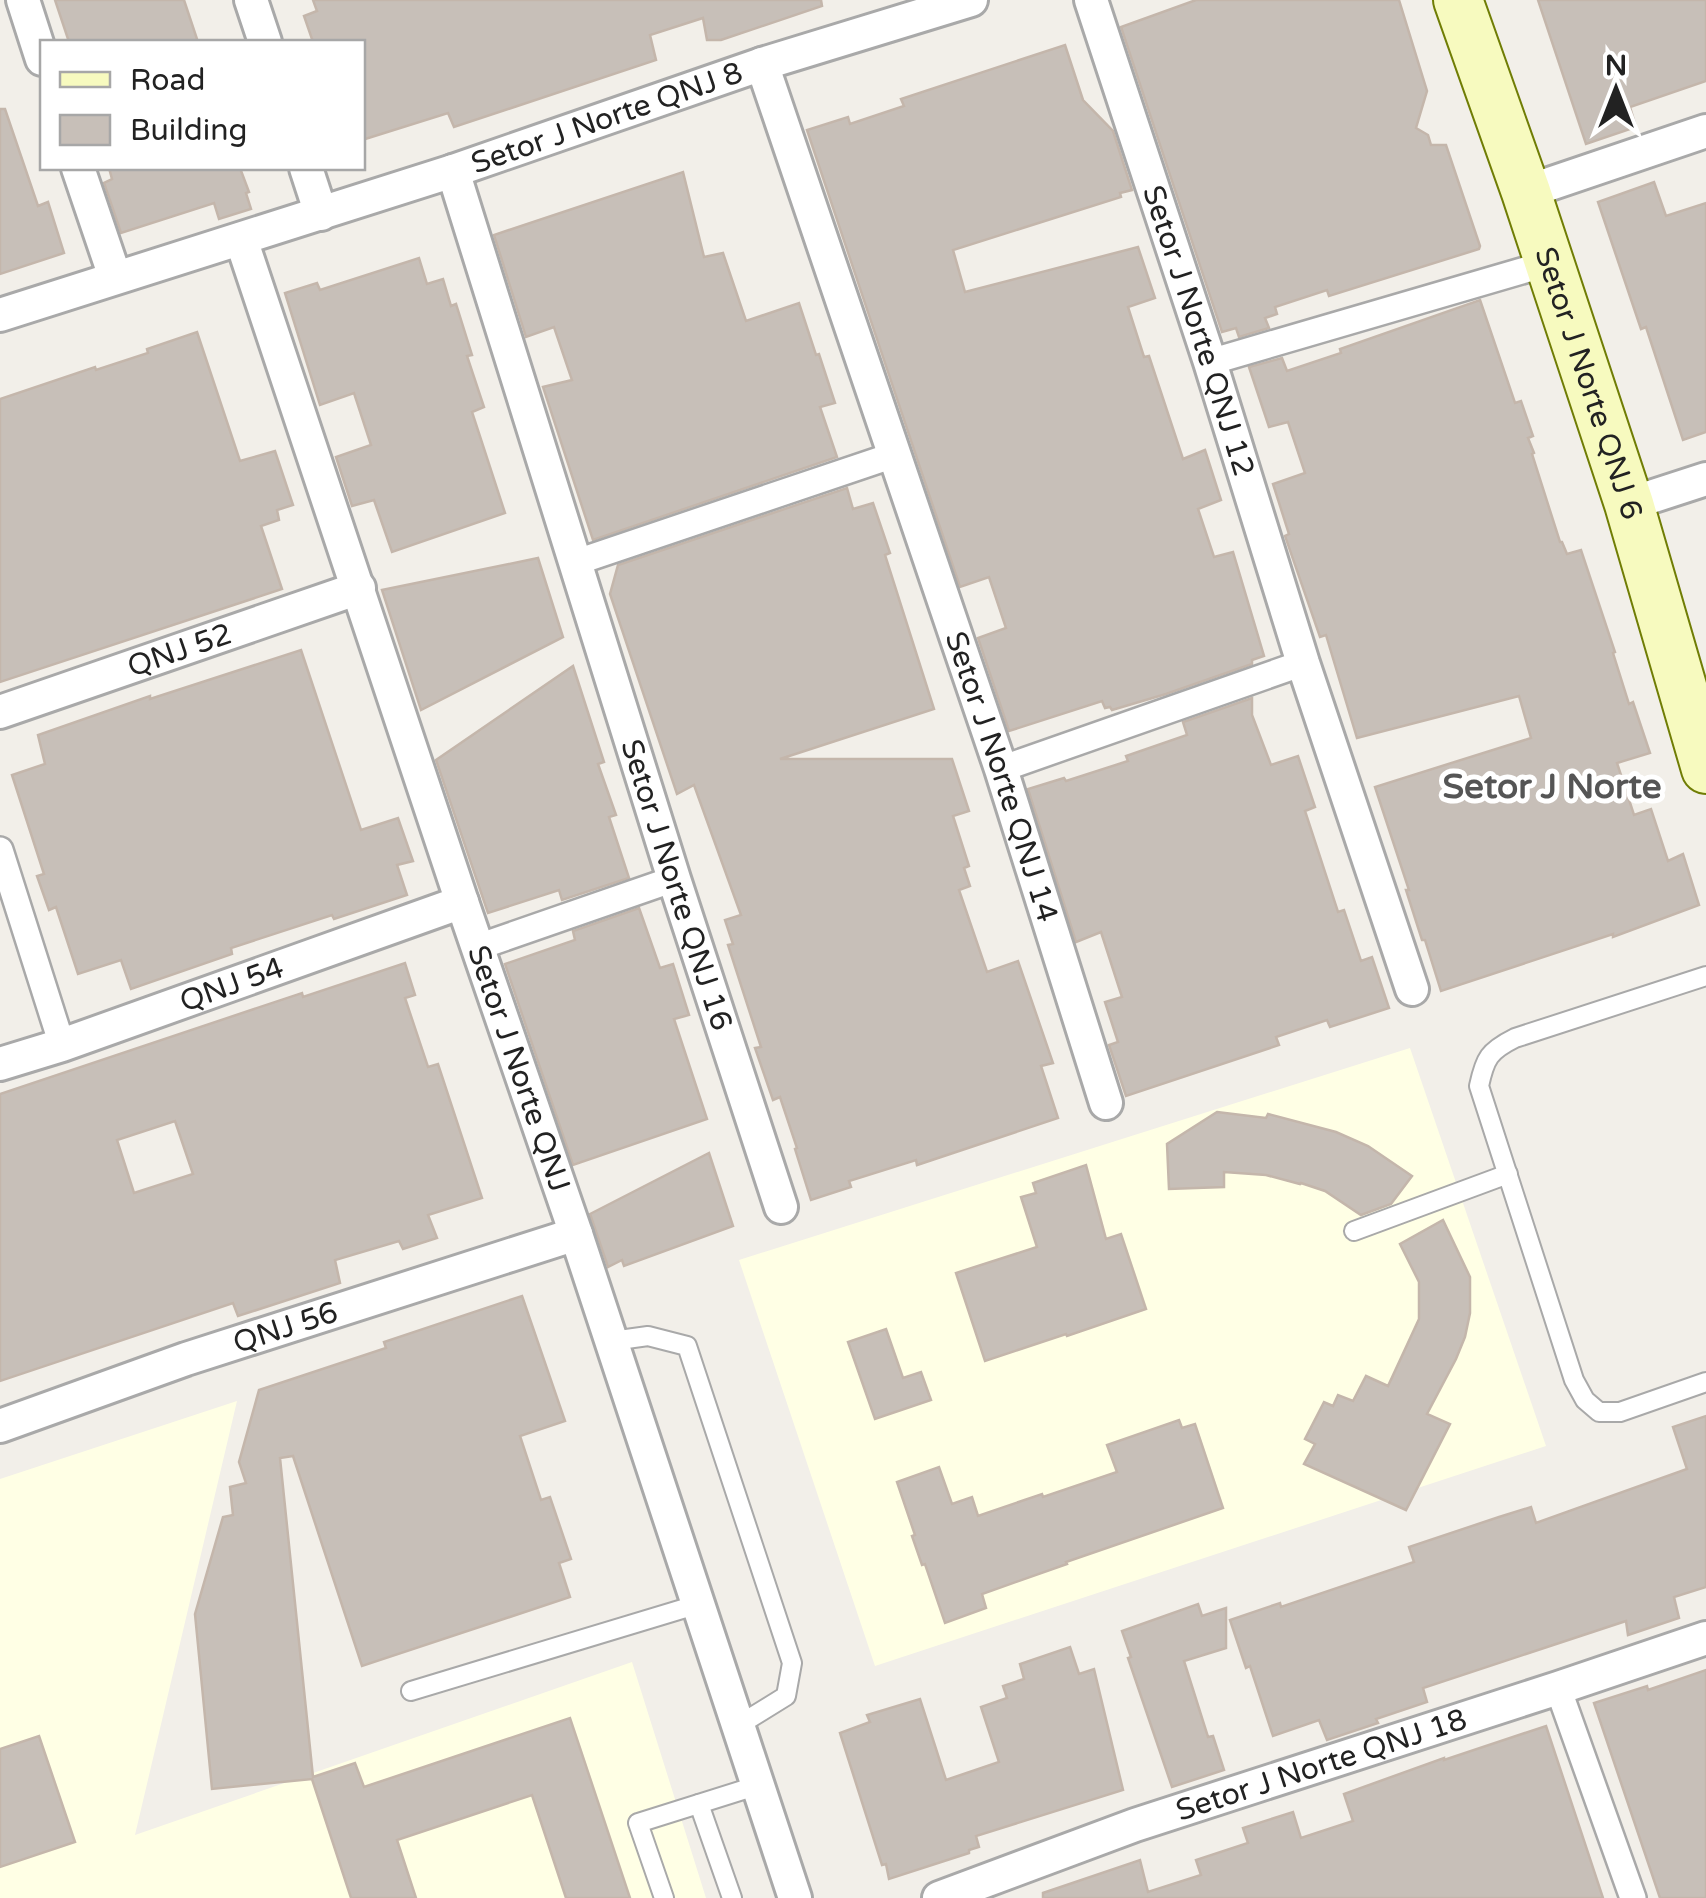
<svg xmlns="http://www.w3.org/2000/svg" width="1706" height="1898" font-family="'Varela Round',sans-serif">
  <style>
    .education { fill: #ffffe5 }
    .building { fill: #c7bfb8; stroke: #c4b6ab; stroke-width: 2.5; fill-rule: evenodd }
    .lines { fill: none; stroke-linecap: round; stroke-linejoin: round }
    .service-casing { stroke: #a9a9a9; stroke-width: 22 }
    .pedestrian-casing { stroke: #a9a9a9; stroke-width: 30 }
    .minor-casing { stroke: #a9a9a9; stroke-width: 38 }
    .secondary-casing { stroke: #707d05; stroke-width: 52 }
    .service { stroke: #fff; stroke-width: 18 }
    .pedestrian { stroke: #fff; stroke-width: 25 }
    .minor { stroke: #fff; stroke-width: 32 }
    .secondary { stroke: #f7fabf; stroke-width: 48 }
    .labels { text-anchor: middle; stroke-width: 10; stroke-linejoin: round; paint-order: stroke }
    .street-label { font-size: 30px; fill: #222; stroke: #fff }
    .quarter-label { font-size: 35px; font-weight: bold; fill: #555; stroke: #fff }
  </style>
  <rect width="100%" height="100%" fill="#f2efe9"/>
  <g class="education">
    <path d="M1410 1048 1546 1446 875 1666 739 1260Z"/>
    <path d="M237 1401 135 1835 632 1662 706 1898H0V1479Z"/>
  </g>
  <g class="building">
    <path d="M55 0H184L198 42H69Z"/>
    <path d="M313 0H821L822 6 721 40H707L703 18 650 35 656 60 454 127 448 113 362 140V42H313L304 16 317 11Z"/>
    <path d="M1196 0H1399L1427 91 1416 128 1428 135 1431 145H1446L1480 246 1479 249 1329 296 1327 290 1275 307 1277 314 1265 318 1269 328 1239 337 1236 328 1222 332 1121 27Z"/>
    <path d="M1538 0H1706V81L1630 107 1636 127 1586 144Z"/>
    <path d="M1065 45 1083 100 1113 131 1132 190 1120 193 1121 197 953 250 965 292 1138 247 1155 298 1128 307 1144 357 1149 356 1183 459 1205 450 1221 500 1198 509 1214 557 1233 552 1264 656 1252 660V664L1166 694 1112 710 1110 707 1105 708 1102 701 1009 731 978 638 1006 628 989 577 960 587 807 130 848 117 850 124 904 106 901 99Z"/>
    <path d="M0 109H5L38 206 48 202 64 253 0 274Z"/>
    <path d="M109 168H240L249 192 246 193 251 209 219 219 214 203 121 233 104 183 112 179Z"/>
    <path d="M683 172 704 257 723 253 746 321 799 303 816 355 819 354 835 403 820 407 837 457 593 540 543 387 572 380 554 327 526 337 494 235Z"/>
    <path d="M1654 182 1666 216 1706 203V432L1683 440 1646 327 1641 329 1598 202Z"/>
    <path d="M419 258 427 284 443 279 451 306 456 304 472 355 467 356 484 407 472 412 505 513 392 552 374 500 352 506 336 457 371 445 354 393 320 405 285 293 317 283 320 290Z"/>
    <path d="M1480 300 1515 403 1521 401 1533 436 1528 438 1534 453 1532 454 1560 542H1562L1567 554 1581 550 1615 652 1613 653 1629 704 1633 702 1650 753 1617 763 1634 815 1651 809 1668 861 1683 854 1699 905 1613 937V934L1441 991 1425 940H1422L1406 890H1409L1375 787 1531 738 1519 696 1357 738 1326 635 1320 637 1285 536 1289 534 1273 484 1305 473 1288 422 1269 427 1249 367 1282 358 1287 371 1341 353 1340 349Z"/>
    <path d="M197 332 240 461 275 451 293 505 277 510 279 520 261 526 282 589 0 682V399L95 367 96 370 148 353 147 349Z"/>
    <path d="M847 488 853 509 873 503 890 553 885 555 934 709 780 759H952L969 811 953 816 969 866 964 868 970 886 959 890 987 972 1018 961 1053 1063 1041 1066 1058 1118 917 1165 916 1160 849 1181 851 1187 811 1200 795 1149 797 1148 780 1097 773 1100 755 1048 761 1047 728 945 733 944 725 920 741 915 694 785 677 794 610 594 618 565Z"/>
    <path d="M538 558 563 637 421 710 382 590Z"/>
    <path d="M301 650 361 830 398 818 413 861 397 865 407 895 334 919 332 915 231 948 232 954 131 989 121 960 78 974 56 907 49 910 37 876 44 874 12 775 45 764 38 735 150 696V699Z"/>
    <path d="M573 666 604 762 598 764 616 815 609 817 629 878 562 900 559 890 488 913 436 760Z"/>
    <path d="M1252 698V715L1271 765 1298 756 1315 807 1305 811 1338 912 1344 910 1361 961 1372 957 1389 1008 1330 1027 1327 1020 1276 1037 1279 1045 1126 1096 1109 1045 1118 1042 1105 1002 1122 997 1101 932 1076 942 1028 789 1064 778 1066 781 1128 761 1126 756 1187 735 1183 722Z"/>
    <path d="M639 908 660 968 673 964 689 1015 674 1019 707 1119 573 1165 505 964 575 940 573 931Z"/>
    <path d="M405 963 415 995 405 998 428 1067 438 1064 482 1198 428 1215 437 1238 403 1249 399 1241 335 1260 340 1283 238 1316 233 1303 0 1381V1094L302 993 303 997ZM175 1121 193 1174 134 1193 117 1140Z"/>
    <path d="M1217 1112 1266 1118 1268 1114 1336 1132 1368 1146 1412 1176 1391 1204 1361 1215 1325 1191 1301 1183 1300 1184 1266 1175 1224 1172V1187L1169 1189 1167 1144Z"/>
    <path d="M709 1153 733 1226 624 1266 622 1260 608 1267 590 1214Z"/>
    <path d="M1086 1165 1106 1239 1121 1234 1146 1309 1067 1336 1066 1334 985 1361 956 1273 1037 1247 1021 1197 1036 1193 1033 1183Z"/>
    <path d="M1443 1220 1470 1277V1313L1465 1337 1456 1359 1427 1414 1450 1424 1406 1510 1304 1464 1315 1444 1305 1439 1324 1402 1333 1406 1338 1395 1353 1401 1366 1376 1388 1386 1419 1319V1282L1400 1244Z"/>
    <path d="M522 1296 565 1421 520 1436 541 1500 550 1497 571 1559 559 1563 570 1597 362 1666 293 1456 280 1458 313 1777 355 1763 364 1787 570 1718 630 1898H566L532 1795 397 1840 416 1898H351L312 1779 212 1789 195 1614 223 1517 233 1515 230 1487 246 1483 239 1462 259 1390 386 1348 384 1342Z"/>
    <path d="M886 1329 903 1378 921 1372 931 1400 875 1419 848 1342Z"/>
    <path d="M1706 1416V1587L1674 1597 1679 1618 1628 1635 1626 1621 1423 1688 1427 1702 1376 1719 1378 1723 1327 1740 1319 1720 1273 1736 1250 1666 1246 1668 1230 1620 1280 1603 1281 1607 1414 1562 1409 1547 1499 1517 1531 1507 1536 1523 1687 1469 1673 1427Z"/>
    <path d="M1179 1420 1182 1428 1195 1424 1223 1508 1066 1562 1067 1564 982 1594 986 1608 945 1623 925 1564 922 1565 912 1536 915 1535 897 1482 939 1467 952 1504 972 1497 978 1516 1042 1494 1043 1497 1117 1472 1107 1445Z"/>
    <path d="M1198 1604 1202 1616 1226 1608V1648L1184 1661 1208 1737 1213 1736 1224 1770 1172 1787 1128 1658 1131 1657 1122 1631Z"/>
    <path d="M1070 1647 1079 1674 1094 1669 1123 1790 976 1836 979 1847 969 1850V1853L889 1879 886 1864 882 1865 840 1733 870 1722 867 1715 920 1699 946 1780 999 1762 981 1707 1007 1698 1003 1686 1024 1679 1020 1664Z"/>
    <path d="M1706 1670V1898H1660L1594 1703 1647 1686 1648 1690Z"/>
    <path d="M1546 1726 1603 1898H1043V1893L1140 1860 1148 1892 1201 1875 1196 1860 1248 1843 1243 1828 1293 1812 1301 1838 1353 1821 1344 1794 1444 1758V1760Z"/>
    <path d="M39 1736 75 1842 0 1867V1749Z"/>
  </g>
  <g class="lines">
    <g class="service-casing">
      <g id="service">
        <path d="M1706 976 1515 1038C1489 1051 1485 1058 1479 1086L1574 1380 1585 1400 1599 1412H1620L1706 1382"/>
        <path d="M1354 1231 1508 1174"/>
        <path d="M612 1341 648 1336 687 1346 792 1663 786 1696 739 1725"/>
        <path d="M411 1691 699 1604"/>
        <path d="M699 1804 732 1898"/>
        <path d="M664 1898 638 1823 759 1785"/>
      </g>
    </g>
    <g class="pedestrian-casing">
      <g id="pedestrian">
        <path d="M1210 362 1549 263"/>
        <path d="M577 562 894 455"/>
        <path d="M1001 769 1303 663"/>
        <path d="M0 850 62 1045"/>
        <path d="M478 947 674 879"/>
        <path d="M1558 1688 1633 1898"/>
      </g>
    </g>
    <g class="minor-casing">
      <g id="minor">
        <path d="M23 0 42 59"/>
        <path d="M251 0 265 42"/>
        <path id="s1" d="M1091 0 1210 362 1303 663 1412 989"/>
        <path id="s2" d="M762 64 1001 769 1106 1103"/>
        <path d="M78 168 115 277"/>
        <path d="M306 168 321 214"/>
        <path id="s3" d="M453 171 674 879 781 1207"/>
        <path d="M1526 192 1706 131"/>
        <path id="s4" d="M241 239 462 902 576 1234 795 1898"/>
        <path id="s5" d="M0 315 453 171 762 64 971 0"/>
        <path d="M1629 504 1706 479"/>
        <path id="s6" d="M0 712 359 588"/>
        <path id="s7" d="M0 1064 62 1045 462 902"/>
        <path id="s8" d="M0 1426 186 1359 576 1234"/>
        <path id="s9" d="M939 1898 1135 1825 1558 1688 1706 1638"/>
      </g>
    </g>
    <g class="secondary-casing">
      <g id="secondary">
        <path id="s10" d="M1458 0 1526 192 1629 504 1706 769"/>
      </g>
    </g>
    <use href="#service" class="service"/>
    <use href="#pedestrian" class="pedestrian"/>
    <use href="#minor" class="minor"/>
    <use href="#secondary" class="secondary"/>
  </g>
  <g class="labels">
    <g class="street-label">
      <text dy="10" stroke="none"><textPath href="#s5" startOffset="638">Setor J Norte QNJ 8</textPath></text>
      <text dy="10" stroke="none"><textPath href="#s1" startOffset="348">Setor J Norte QNJ 12</textPath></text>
      <text dy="10" stroke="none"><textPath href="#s10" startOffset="405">Setor J Norte QNJ 6</textPath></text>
      <text dy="10" stroke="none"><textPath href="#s6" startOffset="190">QNJ 52</textPath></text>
      <text dy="10" stroke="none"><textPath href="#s2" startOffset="752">Setor J Norte QNJ 14</textPath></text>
      <text dy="10" stroke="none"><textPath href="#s3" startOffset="748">Setor J Norte QNJ 16</textPath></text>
      <text dy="10" stroke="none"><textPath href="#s7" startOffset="245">QNJ 54</textPath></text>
      <text dy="10" stroke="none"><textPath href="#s4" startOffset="875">Setor J Norte QNJ</textPath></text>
      <text dy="10" stroke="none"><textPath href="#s8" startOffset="302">QNJ 56</textPath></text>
      <text dy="10" stroke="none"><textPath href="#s9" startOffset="405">Setor J Norte QNJ 18</textPath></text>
    </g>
    <g class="quarter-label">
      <text x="1552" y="798">Setor J Norte</text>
    </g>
  </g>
  <rect x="40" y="40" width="325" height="130" fill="#ffffff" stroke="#a7a7a7" stroke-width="2.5"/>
  <rect x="60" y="72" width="50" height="15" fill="#f7fabf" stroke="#a7a7a7" stroke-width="2.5"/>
  <text x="130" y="90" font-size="30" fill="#222222">Road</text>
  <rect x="60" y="115" width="50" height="30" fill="#c7bfb8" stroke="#a7a7a7" stroke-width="2.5"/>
  <text x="130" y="140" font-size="30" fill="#222222">Building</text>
  <g transform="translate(1616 90)" stroke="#ffffff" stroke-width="8" paint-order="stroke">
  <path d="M0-8L18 38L0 25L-18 38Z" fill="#222222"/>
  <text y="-15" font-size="28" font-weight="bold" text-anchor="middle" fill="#222222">N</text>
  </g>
</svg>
